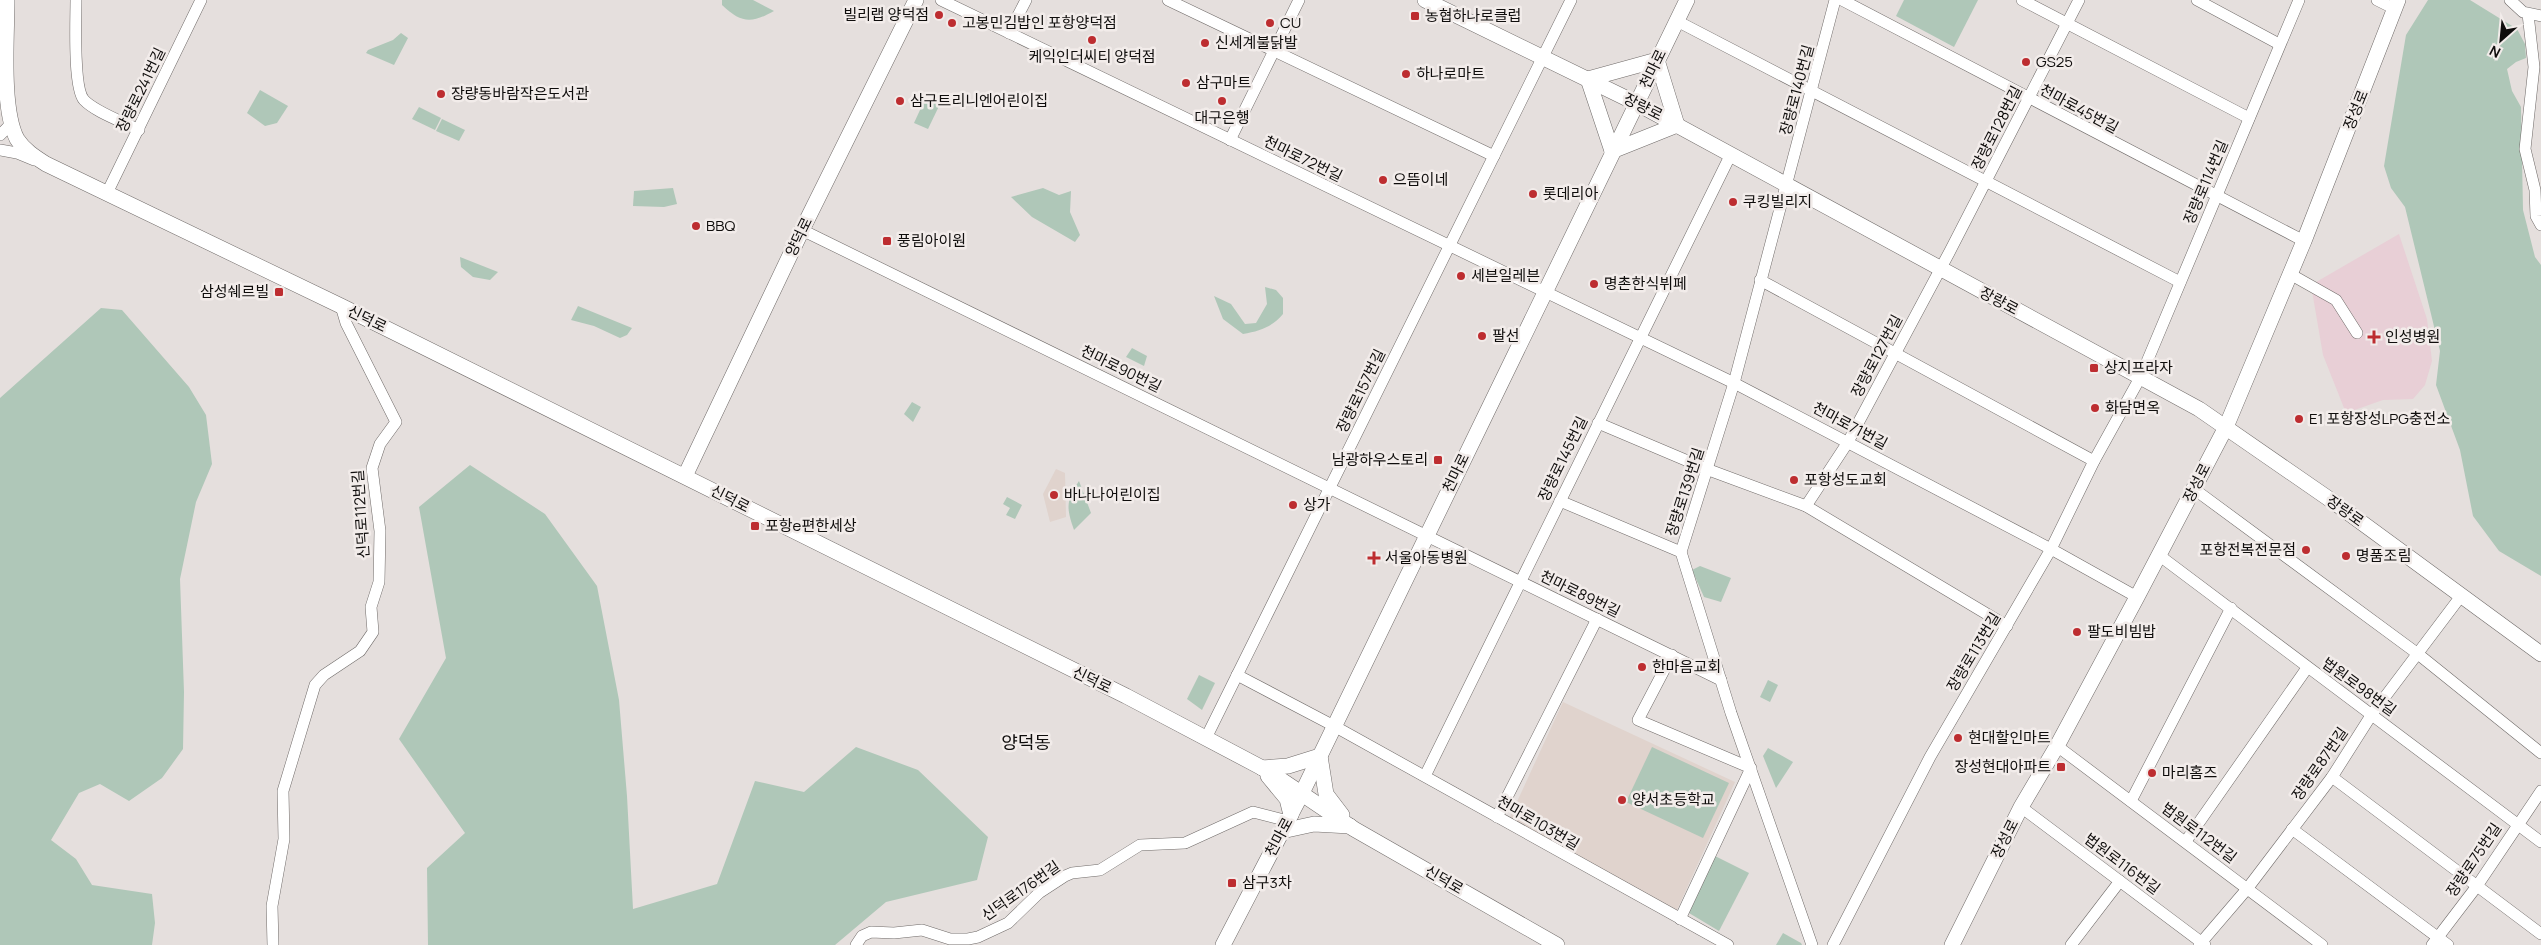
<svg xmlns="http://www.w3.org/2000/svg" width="2541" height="945" font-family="Manrope,'Noto Sans KR',sans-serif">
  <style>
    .built { fill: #e0d3cd }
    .medical { fill: #e8cfd6 }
    .green { fill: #afc7b8 }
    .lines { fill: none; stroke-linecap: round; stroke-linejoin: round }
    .street-casing { stroke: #706b69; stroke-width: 12 }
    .secondary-casing { stroke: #706b69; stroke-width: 16 }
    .street { stroke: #fff; stroke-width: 11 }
    .secondary { stroke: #fff; stroke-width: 15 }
    .poi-dot { fill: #bd2d30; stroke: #f2ecea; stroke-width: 2 }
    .labels { text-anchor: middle; stroke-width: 5; stroke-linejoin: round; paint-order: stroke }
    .poi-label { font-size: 15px; fill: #0f0d0c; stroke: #f2ecea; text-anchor: start }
    .street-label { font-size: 15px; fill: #0f0d0c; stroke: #f2ecea }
    .quarter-label { font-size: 18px; fill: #0f0d0c; stroke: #f2ecea }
  </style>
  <rect width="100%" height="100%" fill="#e5dfdd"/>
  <g class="built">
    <path d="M1056 469 1065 473 1066 517 1050 522 1043 494Z"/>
    <path d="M1563 702 1735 782 1676 912 1509 819Z"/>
  </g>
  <path class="medical" d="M2399 234 2427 319 2432 361 2425 385 2413 399 2383 400 2346 413 2323 355 2311 285Z"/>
  <g class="green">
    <path d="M722 0H753L774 11C751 24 741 23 722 5Z"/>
    <path d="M1904 0H1978L1954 47 1896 16Z"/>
    <path d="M2428 0H2470L2517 29 2525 44 2526 58 2516 62 2507 69 2512 91 2521 107 2523 210 2535 257 2541 265V576L2499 551 2473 516 2460 450 2436 385 2440 351 2405 207 2391 188 2384 166 2406 35Z"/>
    <path d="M401 33 408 38 394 65 366 53 368 50 393 40Z"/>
    <path d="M260 90 288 106 277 123 265 126 247 113Z"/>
    <path d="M926 97 940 104 928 129 914 123Z"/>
    <path d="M419 107 441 118 435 130 412 119Z"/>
    <path d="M442 119 465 130 459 141 436 131Z"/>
    <path d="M673 188 677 204 664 207 633 206 634 191Z"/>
    <path d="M1043 188 1059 195 1071 191 1070 212 1080 235 1075 242 1032 217 1011 197Z"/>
    <path d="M460 257 498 272 490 280 473 277 461 267Z"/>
    <path d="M1265 287 1276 290 1283 298V314C1272 327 1260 331 1243 334L1223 319 1214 296 1231 304 1245 324 1256 323 1267 304Z"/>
    <path d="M578 306 632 328 627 335 620 338 594 326 571 320Z"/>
    <path d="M101 308 122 310 189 387 206 415 212 464 196 502 180 579 184 692 183 749 162 778 129 801 100 784 79 793 51 840 76 859 92 885 152 894 155 923 152 945H0V398Z"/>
    <path d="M1132 348 1147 356 1144 366 1126 357Z"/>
    <path d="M912 402 921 407 913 422 904 414Z"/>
    <path d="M470 465 545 514 597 586 619 700 627 796 633 909 717 884 755 781 804 792 856 747 918 770 988 837 977 880 886 902 835 945H428L427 868 465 833 399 739 446 658 419 507Z"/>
    <path d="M1079 481 1091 513 1074 530C1066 507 1066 501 1079 481Z"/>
    <path d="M1007 497 1022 505 1015 519 1006 515 1010 508 1003 504Z"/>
    <path d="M1700 566 1731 578 1721 602 1704 597 1692 570Z"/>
    <path d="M1199 675 1215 683 1202 710 1187 699Z"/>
    <path d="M1768 680 1778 685 1770 702 1760 697Z"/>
    <path d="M1652 747 1729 783 1703 838 1626 802Z"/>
    <path d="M1768 748 1793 762 1776 788 1763 756Z"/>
    <path d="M1715 856 1749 873 1719 931 1689 913Z"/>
    <path d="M1783 933 1801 943 1802 945H1776Z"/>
  </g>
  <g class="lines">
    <g class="street-casing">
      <g id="street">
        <path d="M76 0C76 19 73 88 84 100 95 112 124 122 139 130"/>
        <path d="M941 0 1734 383 2051 549 2137 597"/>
        <path d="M1168 0 1494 156"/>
        <path d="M1842 0 2304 241"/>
        <path d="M2022 0 2249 118"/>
        <path d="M2197 0 2279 44"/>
        <path d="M2377 0 2395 9"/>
        <path d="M2510 0 2523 12 2541 16"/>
        <path d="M2528 14 2534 67 2525 149 2535 190 2536 216 2541 225"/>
        <path d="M1677 21 2180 282"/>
        <path d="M1009 33 1026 0"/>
        <path d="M0 135 12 123"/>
        <path d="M1230 140 1299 0"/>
        <path d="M0 150 17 153 34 160"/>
        <path d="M107 193 201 0"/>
        <path d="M802 230 1721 680"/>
        <path d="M2290 274 2336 300 2357 333"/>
        <path d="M1760 280 2094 461"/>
        <path d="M1598 423 1709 470 1806 506 2007 626"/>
        <path d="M2194 489 2418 654 2541 753"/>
        <path d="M1560 501 1681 552"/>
        <path d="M1806 506 1848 442 1950 251 2079 0"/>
        <path d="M2160 556 2541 842"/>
        <path d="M1672 655 1638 720 1751 768 1680 919"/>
        <path d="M1237 675 1334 726 1728 945"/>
        <path d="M1206 738 1571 0"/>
        <path d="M2057 746 2322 945"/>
        <path d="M1425 776 1730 156"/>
        <path d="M2332 777 2541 934"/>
        <path d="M2131 801 2231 608"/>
        <path d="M2021 807 2205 945"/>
        <path d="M1497 817 1597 619"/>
        <path d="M2292 829 2448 945"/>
        <path d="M2186 841 2307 668"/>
        <path d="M273 945 272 906 284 839 283 791 315 685 324 675 360 651 373 632 371 607 379 582 380 531 372 468 380 444 396 422 346 323 341 306"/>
        <path d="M856 945 862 936 871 932 894 933 922 930 950 939H968L978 937 1008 923 1039 893 1065 876 1072 873 1100 870 1140 845 1185 843 1253 812 1288 821"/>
        <path d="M1812 945 1731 713 1681 552 1734 383 1835 0"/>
        <path d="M1833 945 1930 757 2051 549 2094 461 2141 376 2299 0"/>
        <path d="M2071 945 2120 881"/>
        <path d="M2199 945 2247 889 2332 777 2372 714 2461 596"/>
        <path d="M2432 945 2477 886 2541 791"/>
      </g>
    </g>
    <g class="secondary-casing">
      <g id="secondary">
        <path d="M7 0C7 35 1 109 17 139 24 150 35 157 46 164L341 306 1126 696 1268 771 1354 829 1557 945"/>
        <path d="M1425 0 1636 103 2199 409 2335 503 2541 654"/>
        <path d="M1657 60 1677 125"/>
        <path d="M1588 79 1612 151"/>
        <path d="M1588 79 1657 60"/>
        <path d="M1612 151 1677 125"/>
        <path d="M685 476 802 230 916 0"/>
        <path d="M1262 768 1288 766 1320 756 1326 794 1342 815"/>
        <path d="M1268 776 1287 799 1291 815"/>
        <path d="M1282 831 1314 824 1350 826"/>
        <path d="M1223 945 1302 793 1687 0"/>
        <path d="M1952 945 2021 807 2057 746 2137 597 2226 427 2304 241 2398 0"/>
      </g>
    </g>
    <use href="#street" class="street"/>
    <use href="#secondary" class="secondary"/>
  </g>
  <g class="poi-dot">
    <circle cx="939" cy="15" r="5"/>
    <rect x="1410" y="11" width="10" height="10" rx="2.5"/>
    <circle cx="952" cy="23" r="5"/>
    <circle cx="1270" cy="23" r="5"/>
    <circle cx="1092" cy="40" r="5"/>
    <circle cx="1205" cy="43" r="5"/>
    <circle cx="2026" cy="62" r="5"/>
    <circle cx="1406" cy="74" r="5"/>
    <circle cx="1186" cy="83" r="5"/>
    <circle cx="441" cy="94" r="5"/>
    <circle cx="900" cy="101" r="5"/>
    <circle cx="1222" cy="101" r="5"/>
    <circle cx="1383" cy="180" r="5"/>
    <circle cx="1533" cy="194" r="5"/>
    <circle cx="1733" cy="202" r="5"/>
    <circle cx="696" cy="226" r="5"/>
    <rect x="882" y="236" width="10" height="10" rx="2.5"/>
    <circle cx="1461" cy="276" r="5"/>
    <circle cx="1594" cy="284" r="5"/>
    <rect x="274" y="287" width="10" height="10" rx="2.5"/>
    <circle cx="1482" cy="336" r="5"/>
    <path d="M2371.5 329.5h5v5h5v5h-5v5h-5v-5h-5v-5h5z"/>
    <rect x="2089" y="363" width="10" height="10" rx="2.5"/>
    <circle cx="2095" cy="408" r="5"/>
    <circle cx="2299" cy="419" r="5"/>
    <rect x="1433" y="455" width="10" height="10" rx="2.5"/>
    <circle cx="1794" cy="480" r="5"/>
    <circle cx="1054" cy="495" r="5"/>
    <circle cx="1293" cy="505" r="5"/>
    <rect x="750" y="521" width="10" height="10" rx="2.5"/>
    <circle cx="2306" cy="550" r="5"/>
    <circle cx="2346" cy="556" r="5"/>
    <path d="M1371.5 550.5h5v5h5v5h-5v5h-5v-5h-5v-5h5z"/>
    <circle cx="2077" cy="632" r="5"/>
    <circle cx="1642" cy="667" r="5"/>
    <circle cx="1958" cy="738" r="5"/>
    <rect x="2056" y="762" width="10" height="10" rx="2.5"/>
    <circle cx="2152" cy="773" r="5"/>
    <circle cx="1622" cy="800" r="5"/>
    <rect x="1227" y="878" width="10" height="10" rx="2.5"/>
  </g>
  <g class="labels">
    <g class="poi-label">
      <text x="929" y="20" text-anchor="end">빌리랩 양덕점</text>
      <text x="1425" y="21">농협하나로클럽</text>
      <text x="962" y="28">고봉민김밥인 포항양덕점</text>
      <text x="1280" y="28">CU</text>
      <text x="1215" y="48">신세계불닭발</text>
      <text x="1092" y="62" text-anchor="middle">케익인더씨티 양덕점</text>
      <text x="2036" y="67">GS25</text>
      <text x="1416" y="79">하나로마트</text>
      <text x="1196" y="88">삼구마트</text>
      <text x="451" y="99">장량동바람작은도서관</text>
      <text x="910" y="106">삼구트리니엔어린이집</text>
      <text x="1222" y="123" text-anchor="middle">대구은행</text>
      <text x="1393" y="185">으뜸이네</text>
      <text x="1543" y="199">롯데리아</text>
      <text x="1743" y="207">쿠킹빌리지</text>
      <text x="706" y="231">BBQ</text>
      <text x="897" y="246">풍림아이원</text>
      <text x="1471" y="281">세븐일레븐</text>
      <text x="1604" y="289">명촌한식뷔페</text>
      <text x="269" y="297" text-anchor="end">삼성쉐르빌</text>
      <text x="1492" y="341">팔선</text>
      <text x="2385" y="342">인성병원</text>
      <text x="2104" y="373">상지프라자</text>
      <text x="2105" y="413">화담면옥</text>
      <text x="2309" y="424">E1 포항장성LPG충전소</text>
      <text x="1428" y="465" text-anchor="end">남광하우스토리</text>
      <text x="1804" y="485">포항성도교회</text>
      <text x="1064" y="500">바나나어린이집</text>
      <text x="1303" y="510">상가</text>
      <text x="765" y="531">포항e편한세상</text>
      <text x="2296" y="555" text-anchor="end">포항전복전문점</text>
      <text x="2356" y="561">명품조림</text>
      <text x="1385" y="563">서울아동병원</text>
      <text x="2087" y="637">팔도비빔밥</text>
      <text x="1652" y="672">한마음교회</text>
      <text x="1968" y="743">현대할인마트</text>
      <text x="2051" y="772" text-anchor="end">장성현대아파트</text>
      <text x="2162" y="778">마리홈즈</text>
      <text x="1632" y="805">양서초등학교</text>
      <text x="1242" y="888">삼구3차</text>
    </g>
    <g class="street-label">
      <text transform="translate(1653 69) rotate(-64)" y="5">천마로</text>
      <text transform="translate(141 90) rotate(-64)" y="5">장량로241번길</text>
      <text transform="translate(1797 90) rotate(-75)" y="5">장량로140번길</text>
      <text transform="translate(1643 107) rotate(27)" y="5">장량로</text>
      <text transform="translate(2079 109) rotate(28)" y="5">천마로45번길</text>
      <text transform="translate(2356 110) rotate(-68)" y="5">장성로</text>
      <text transform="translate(1997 128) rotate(-63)" y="5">장량로128번길</text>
      <text transform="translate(1303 159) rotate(26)" y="5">천마로72번길</text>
      <text transform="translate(2206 182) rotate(-67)" y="5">장량로114번길</text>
      <text transform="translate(799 237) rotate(-64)" y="5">양덕로</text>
      <text transform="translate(1999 301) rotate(28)" y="5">장량로</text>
      <text transform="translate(367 319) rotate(26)" y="5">신덕로</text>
      <text transform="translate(1877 356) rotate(-62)" y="5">장량로127번길</text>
      <text transform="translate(1121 369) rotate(26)" y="5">천마로90번길</text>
      <text transform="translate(1361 391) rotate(-64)" y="5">장량로157번길</text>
      <text transform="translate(1850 426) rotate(28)" y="5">천마로71번길</text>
      <text transform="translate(1563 459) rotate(-64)" y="5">장량로145번길</text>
      <text transform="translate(1456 473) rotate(-64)" y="5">천마로</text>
      <text transform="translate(2197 483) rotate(-63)" y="5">장성로</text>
      <text transform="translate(1685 492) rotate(-72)" y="5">장량로139번길</text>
      <text transform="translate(730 499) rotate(27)" y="5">신덕로</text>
      <text transform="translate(2345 511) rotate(36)" y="5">장량로</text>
      <text transform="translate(361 514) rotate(-94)" y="5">신덕로112번길</text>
      <text transform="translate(1580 594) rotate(26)" y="5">천마로89번길</text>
      <text transform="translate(1974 652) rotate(-59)" y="5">장량로113번길</text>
      <text transform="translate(1092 680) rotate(26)" y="5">신덕로</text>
      <text transform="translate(2359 687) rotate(36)" y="5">법원로98번길</text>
      <text transform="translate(2320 764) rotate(-55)" y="5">장량로87번길</text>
      <text transform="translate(1538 823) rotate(30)" y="5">천마로103번길</text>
      <text transform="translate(2199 833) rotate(37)" y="5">법원로112번길</text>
      <text transform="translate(1279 837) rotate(-62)" y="5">천마로</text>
      <text transform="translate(2005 839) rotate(-63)" y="5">장성로</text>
      <text transform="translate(2474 860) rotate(-56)" y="5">장량로75번길</text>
      <text transform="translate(2122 864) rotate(37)" y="5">법원로116번길</text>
      <text transform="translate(1444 880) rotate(30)" y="5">신덕로</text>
      <text transform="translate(1021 891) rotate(-35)" y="5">신덕로176번길</text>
    </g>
    <g class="quarter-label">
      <text x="1026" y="749">양덕동</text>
    </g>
  </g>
  <g transform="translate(2501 40) rotate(207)" stroke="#f2ecea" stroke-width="4" paint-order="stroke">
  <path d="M0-4L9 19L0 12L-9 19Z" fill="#0f0d0c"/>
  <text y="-8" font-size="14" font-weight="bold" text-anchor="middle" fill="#0f0d0c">N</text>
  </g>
</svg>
